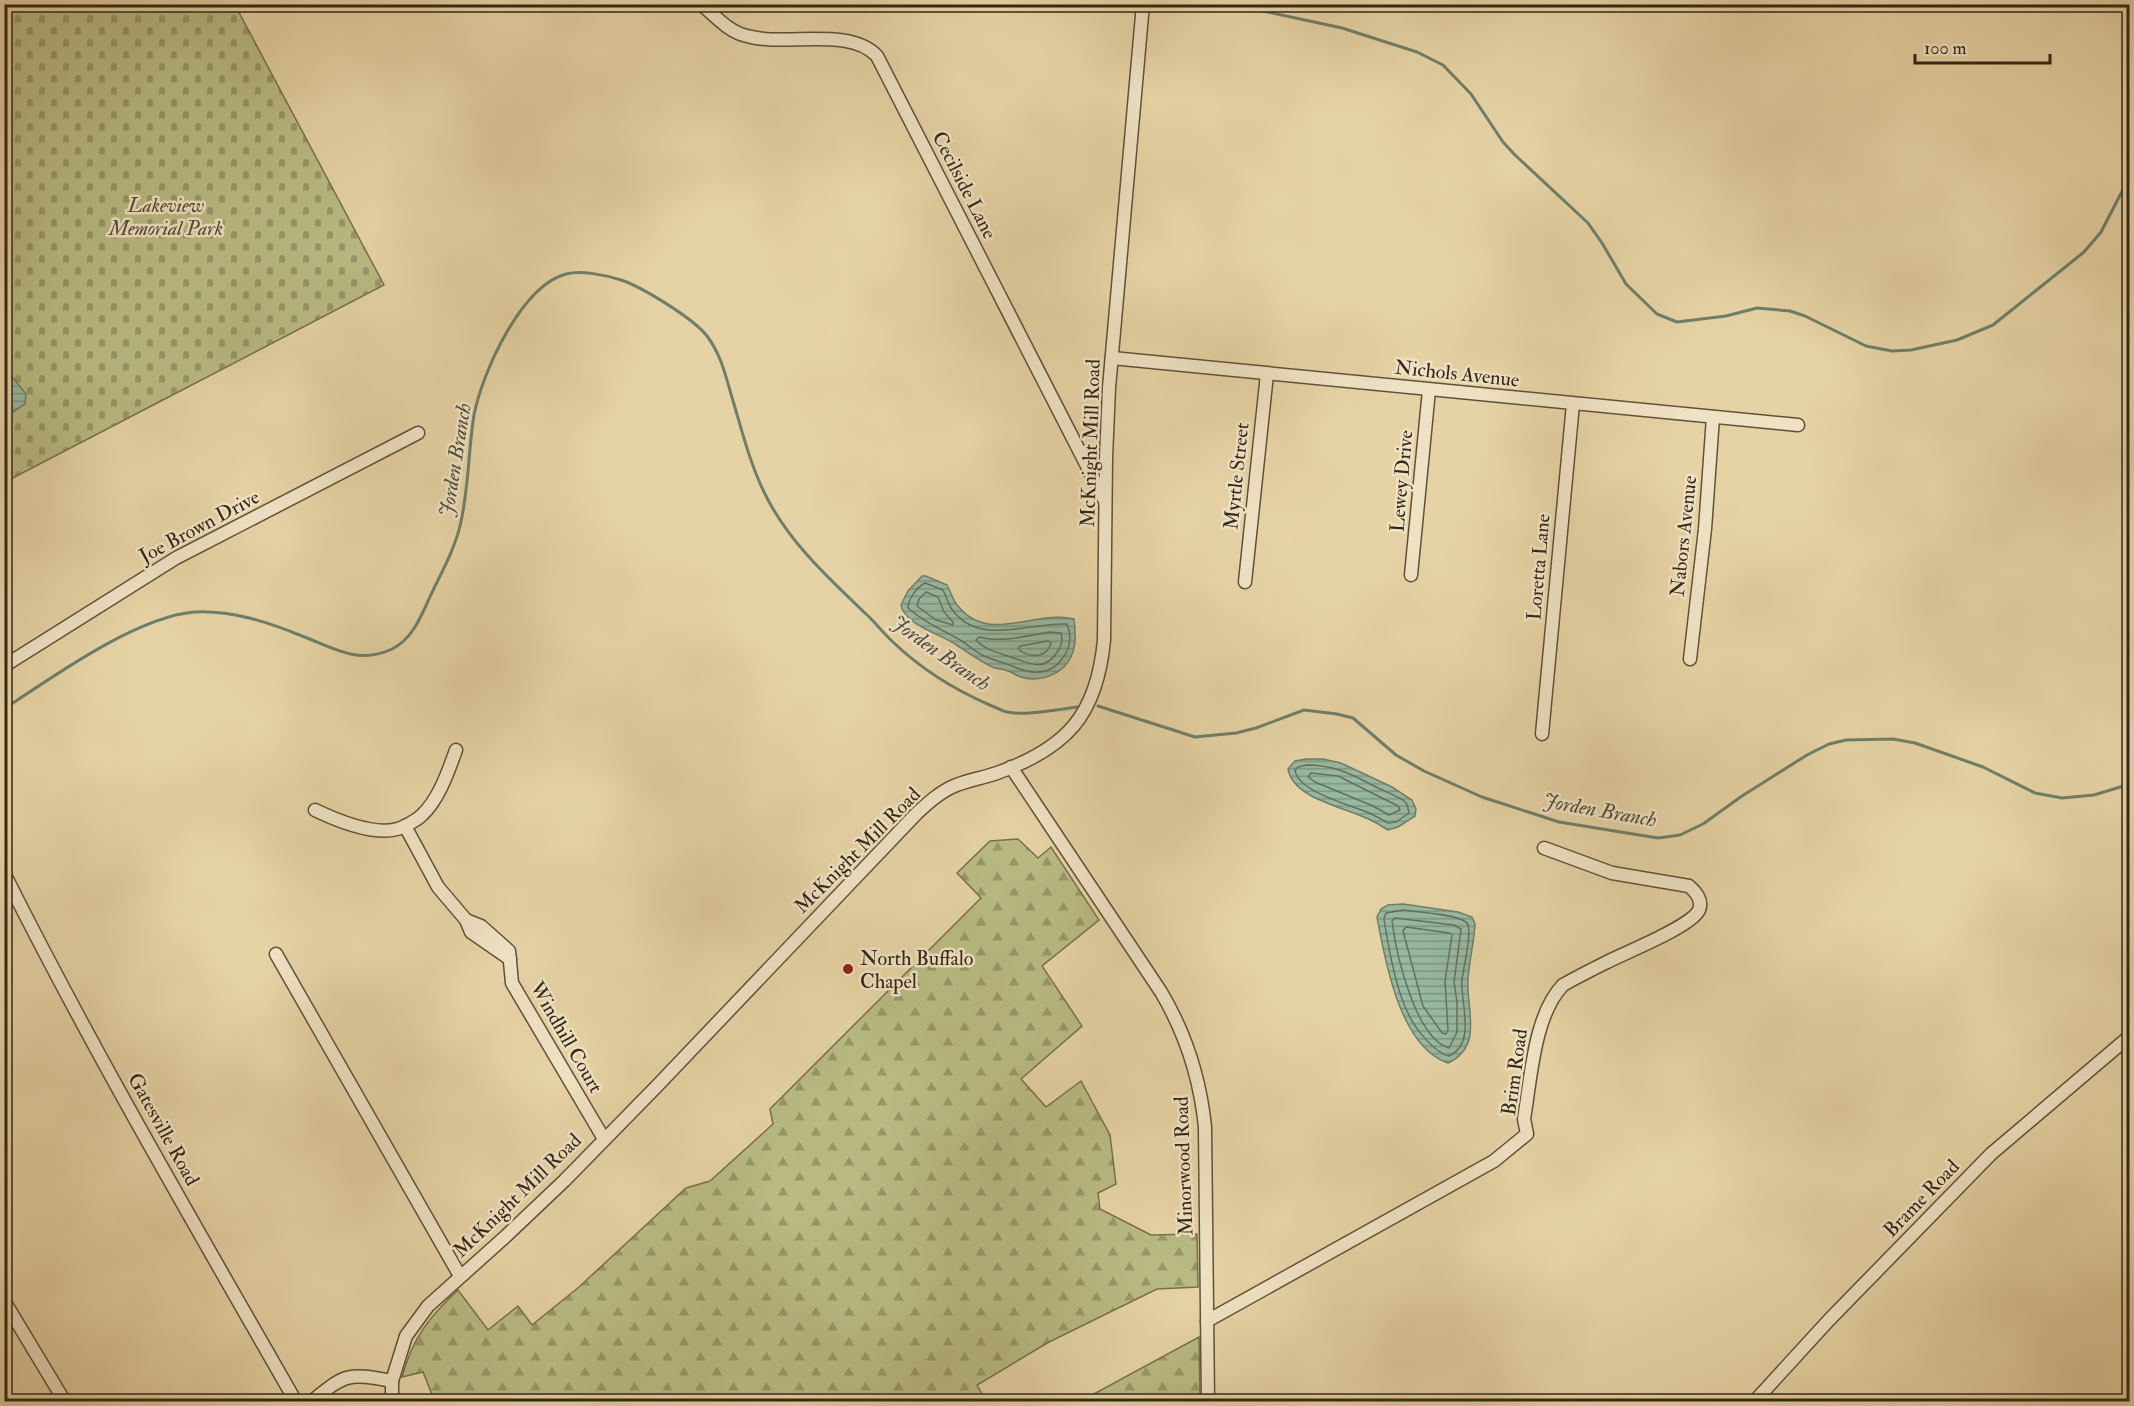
<svg xmlns="http://www.w3.org/2000/svg" width="2134" height="1406" font-family="'IM FELL Double Pica',serif">
  <style>
    .forest { fill: url(#forest-firs); stroke: #76714c; stroke-width: 1.5 }
    .cemetery { fill: url(#cemetery-stones); stroke: #76714c; stroke-width: 1.5 }
    .water { fill: url(#water-rules); stroke: #6f7f69; stroke-width: 1.5 }
    .lines { fill: none; stroke-linecap: round; stroke-linejoin: round }
    .shore { stroke: #65705c; stroke-width: 1.5 }
    .stream { stroke: #6f7f69; stroke-width: 3 }
    .minor-casing { stroke: #60523a; stroke-width: 15 }
    .minor { stroke: #efe2c4; stroke-width: 12 }
    .poi-dot { fill: #8f2418; stroke: #efe2c4; stroke-width: 2 }
    .labels { text-anchor: middle; stroke-width: 5; stroke-linejoin: round; paint-order: stroke }
    .street-label { font-size: 20px; fill: #332716; stroke: #efe2c4 }
    .park-label { font-size: 20px; font-style: italic; fill: #544c31; stroke: #efe2c4 }
    .poi-label { font-size: 20px; fill: #332716; stroke: #efe2c4; text-anchor: start }
    .water-label { font-size: 21px; font-style: italic; fill: #4c4c39; stroke: #efe2c4 }
  </style>
  <defs>
    <pattern id="forest-firs" width="22" height="20" patternUnits="userSpaceOnUse" patternTransform="scale(1.5)"><rect width="22" height="20" fill="#b9bb83"/><path d="M5 1l3.5 6h-7zM16 11l3.5 6h-7z" fill="#97986a"/></pattern>
    <pattern id="cemetery-stones" width="16" height="16" patternUnits="userSpaceOnUse" patternTransform="scale(1.5)"><rect width="16" height="16" fill="#b9bb83"/><path d="M2 7V4a2 2 0 0 1 4 0v3zM10 15v-3a2 2 0 0 1 4 0v3z" fill="#97986a"/></pattern>
    <pattern id="water-rules" width="6" height="5" patternUnits="userSpaceOnUse" patternTransform="scale(1.5)"><rect width="6" height="5" fill="#97b9a1"/><path d="M0 2.5h6" fill="none" stroke="#7c9682"/></pattern>
  </defs>
  <rect width="100%" height="100%" fill="#e6d3a5"/>
  <filter id="stains"><feTurbulence type="fractalNoise" baseFrequency=".00333" numOctaves="4"/><feColorMatrix values="0 0 0 0 .2 0 0 0 0 .09 0 0 0 0 .02 0 0 0 .5 -.17"/></filter>
  <radialGradient id="worn" r=".72"><stop offset=".6" stop-color="#630" stop-opacity="0"/><stop offset="1" stop-color="#630" stop-opacity=".3"/></radialGradient>
  <g class="forest">
    <path d="M1018 839 1038 858 1051 847 1099 920 1042 966 1082 1026 1021 1079 1046 1107 1081 1081 1110 1135 1116 1184 1098 1193 1100 1209 1151 1235 1197 1234 1198 1287 1157 1289 1049 1342 977 1385 986 1401 435 1402 423 1372 402 1377C412 1339 429 1317 458 1290L488 1330 518 1306 532 1325 579 1287 686 1188 710 1181 773 1124 770 1109 981 898 957 873 990 841Z"/>
    <path d="M1199 1337 1200 1401H1050L1060 1396 1081 1401Z"/>
  </g>
  <path class="cemetery" d="M5 5H235L384 285 5 482Z"/>
  <g class="water">
    <path d="M5 368 26 394 25 404 5 417Z"/>
    <path d="M922 576H926L947 585C951 592 953 601 958 606 989 645 1035 609 1074 619 1076 637 1077 653 1064 667 1053 677 1036 682 1021 677 1016 676 1013 672 1008 671 1004 669 999 669 995 668 980 662 968 652 955 644 940 634 904 624 901 605L908 591Z"/>
    <path d="M1306 759H1323L1341 763 1392 787 1412 800 1416 809 1415 816 1398 827 1388 830C1381 826 1374 821 1366 818 1343 807 1293 798 1288 769L1295 761Z"/>
    <path d="M1403 904 1458 912 1472 917 1475 924C1474 943 1469 961 1468 980 1466 1009 1484 1046 1448 1063 1400 1047 1385 961 1377 917L1381 909 1388 905Z"/>
  </g>
  <g class="lines">
    <g class="shore">
      <path d="M925 583 943 590C946 596 948 603 951 608 978 648 1029 622 1067 624 1072 636 1070 649 1062 659 1049 677 1030 674 1012 666 1003 662 992 660 982 655 973 650 965 642 955 637 938 628 923 621 908 608 908 599 917 587 925 583Z"/>
      <path d="M926 592 938 597 944 612 953 622V625L936 620 917 606 919 599Z"/>
      <path d="M1049 632 1061 633C1063 640 1062 645 1058 651 1046 671 1031 665 1014 658 1000 653 986 651 976 640L979 637C1000 643 1028 636 1049 632Z"/>
      <path d="M1048 641 1051 643C1047 659 1029 658 1018 649L1020 646Z"/>
      <path d="M1307 765C1332 765 1350 773 1372 785 1382 790 1392 794 1403 800L1407 804 1409 813 1396 822 1388 823C1381 819 1374 815 1367 812 1349 805 1297 791 1295 770L1298 767Z"/>
      <path d="M1311 773 1338 776 1398 806 1400 810 1389 815 1373 806 1315 782 1308 777Z"/>
      <path d="M1403 910C1417 912 1456 914 1466 922 1474 927 1463 969 1462 980 1460 1003 1477 1043 1449 1056 1434 1053 1414 1027 1408 1013 1396 990 1388 945 1384 919L1386 913Z"/>
      <path d="M1395 918 1454 925 1461 929 1454 982 1457 1002V1032L1449 1048C1415 1038 1396 953 1392 921Z"/>
      <path d="M1406 927 1449 933 1452 935 1445 981 1448 1030 1446 1034 1442 1033 1423 1006 1403 931Z"/>
    </g>
    <g class="stream">
      <path d="M1243 4 1263 11 1342 28 1417 52 1443 65 1471 94 1503 142 1515 155 1588 223 1602 243 1626 284 1657 314 1677 322 1726 316 1757 308 1790 311 1805 316 1866 346 1892 351 1911 350 1957 340 1993 325 2084 252 2101 232 2130 176"/>
      <path d="M1098 706 1195 737 1236 733 1256 728 1304 710 1337 714 1353 718 1396 755 1424 771 1482 797 1559 822 1658 838 1680 835 1703 824 1742 796 1807 755 1829 744 1846 740 1893 739 1915 743 1983 767 2035 793 2062 798 2094 795 2130 784"/>
      <path d="M4 709C54 676 136 617 194 612 231 610 268 622 302 636 334 648 358 665 392 649 412 639 421 617 429 599 440 575 454 551 460 526 469 489 468 452 474 415 482 373 521 286 566 274 581 270 605 275 621 280 642 287 693 318 707 336 720 353 725 373 731 394 741 427 749 461 764 492 787 540 827 577 865 613 875 622 883 633 893 642 921 669 957 691 992 706 997 708 1002 711 1007 712 1025 716 1059 709 1078 707"/>
    </g>
    <g class="minor-casing">
      <g id="minor">
        <path d="M701 4C715 16 729 32 747 36 784 47 849 26 877 56L1105 501"/>
        <path d="M1112 358 1798 425"/>
        <path d="M1411 575 1429 390"/>
        <path d="M1245 582 1267 374"/>
        <path d="M1690 659 1705 529 1713 417"/>
        <path d="M4 666 176 558 418 433"/>
        <path d="M1542 734 1573 404"/>
        <path d="M1011 767 1161 992C1186 1034 1200 1078 1205 1127L1208 1402"/>
        <path d="M315 810C338 821 381 839 405 826L438 887 466 920 471 932 510 959"/>
        <path d="M405 826C411 823 417 820 422 815 439 799 448 772 456 750"/>
        <path d="M4 873C94 1053 196 1227 296 1402"/>
        <path d="M466 920 481 926 509 951 512 983 604 1139"/>
        <path d="M276 954 460 1276"/>
        <path d="M6 1304 65 1402"/>
        <path d="M1207 1321 1494 1161 1527 1134 1524 1119C1531 1078 1534 1015 1563 985 1577 977 1591 970 1605 963 1624 953 1691 927 1699 910 1703 900 1696 892 1689 886L1612 873 1544 848"/>
        <path d="M311 1402C346 1373 348 1373 392 1381"/>
        <path d="M392 1402V1381L406 1336 428 1306 506 1236 564 1181 657 1086 917 813C928 803 940 792 954 786 968 780 983 778 997 773 1067 748 1097 715 1104 640L1106 457 1109 388 1143 4"/>
        <path d="M1754 1402 1829 1320 1991 1154 2130 1036"/>
      </g>
    </g>
    <use href="#minor" class="minor"/>
  </g>
  <circle class="poi-dot" cx="848" cy="969" r="6"/>
  <g class="labels">
    <g class="street-label">
      <text transform="translate(965 185) rotate(63)" y="7">Cecilside Lane</text>
      <text transform="translate(1457 373) rotate(6)" y="7">Nichols Avenue</text>
      <text transform="translate(1090 443) rotate(-88)" y="7">McKnight Mill Road</text>
      <text transform="translate(1236 476) rotate(-84)" y="7">Myrtle Street</text>
      <text transform="translate(1401 481) rotate(-85)" y="7">Lewey Drive</text>
      <text transform="translate(199 526) rotate(-28)" y="7">Joe Brown Drive</text>
      <text transform="translate(1683 536) rotate(-84)" y="7">Nabors Avenue</text>
      <text transform="translate(1538 567) rotate(-85)" y="7">Loretta Lane</text>
      <text transform="translate(857 850) rotate(-45)" y="7">McKnight Mill Road</text>
      <text transform="translate(567 1037) rotate(60)" y="7">Windhill Court</text>
      <text transform="translate(1514 1072) rotate(-82)" y="7">Brim Road</text>
      <text transform="translate(164 1129) rotate(61)" y="7">Gatesville Road</text>
      <text transform="translate(1183 1166) rotate(-92)" y="7">Minorwood Road</text>
      <text transform="translate(517 1195) rotate(-44)" y="7">McKnight Mill Road</text>
      <text transform="translate(1921 1198) rotate(-46)" y="7">Brame Road</text>
    </g>
    <g class="park-label">
      <text x="166" y="212">Lakeview<tspan x="166" dy="23">Memorial Park</tspan></text>
    </g>
    <g class="poi-label">
      <text x="860" y="965">North Buffalo<tspan x="860" dy="23">Chapel</tspan></text>
    </g>
    <g class="water-label">
      <text transform="translate(455 460) rotate(-81)" y="7">Jorden Branch</text>
      <text transform="translate(941 653) rotate(35)" y="7">Jorden Branch</text>
      <text transform="translate(1600 810) rotate(10)" y="7">Jorden Branch</text>
    </g>
  </g>
  <rect width="2134" height="1406" fill="none" stroke="#e6d3a5" stroke-width="24"/>
  <rect x="6" y="6" width="2122" height="1394" fill="none" stroke="#332716" stroke-width="3"/>
  <rect x="12" y="12" width="2110" height="1382" fill="none" stroke="#332716" stroke-width="1.5"/>
  <path d="M1915 54v9h135v-9" fill="none" stroke="#332716" stroke-width="3"/>
  <text x="1924" y="54" font-size="18" fill="#332716" stroke="#efe2c4" stroke-width="4.5" paint-order="stroke">100 m</text>
  <rect width="100%" height="100%" filter="url(#stains)"/>
  <rect width="100%" height="100%" fill="url(#worn)"/>
</svg>
